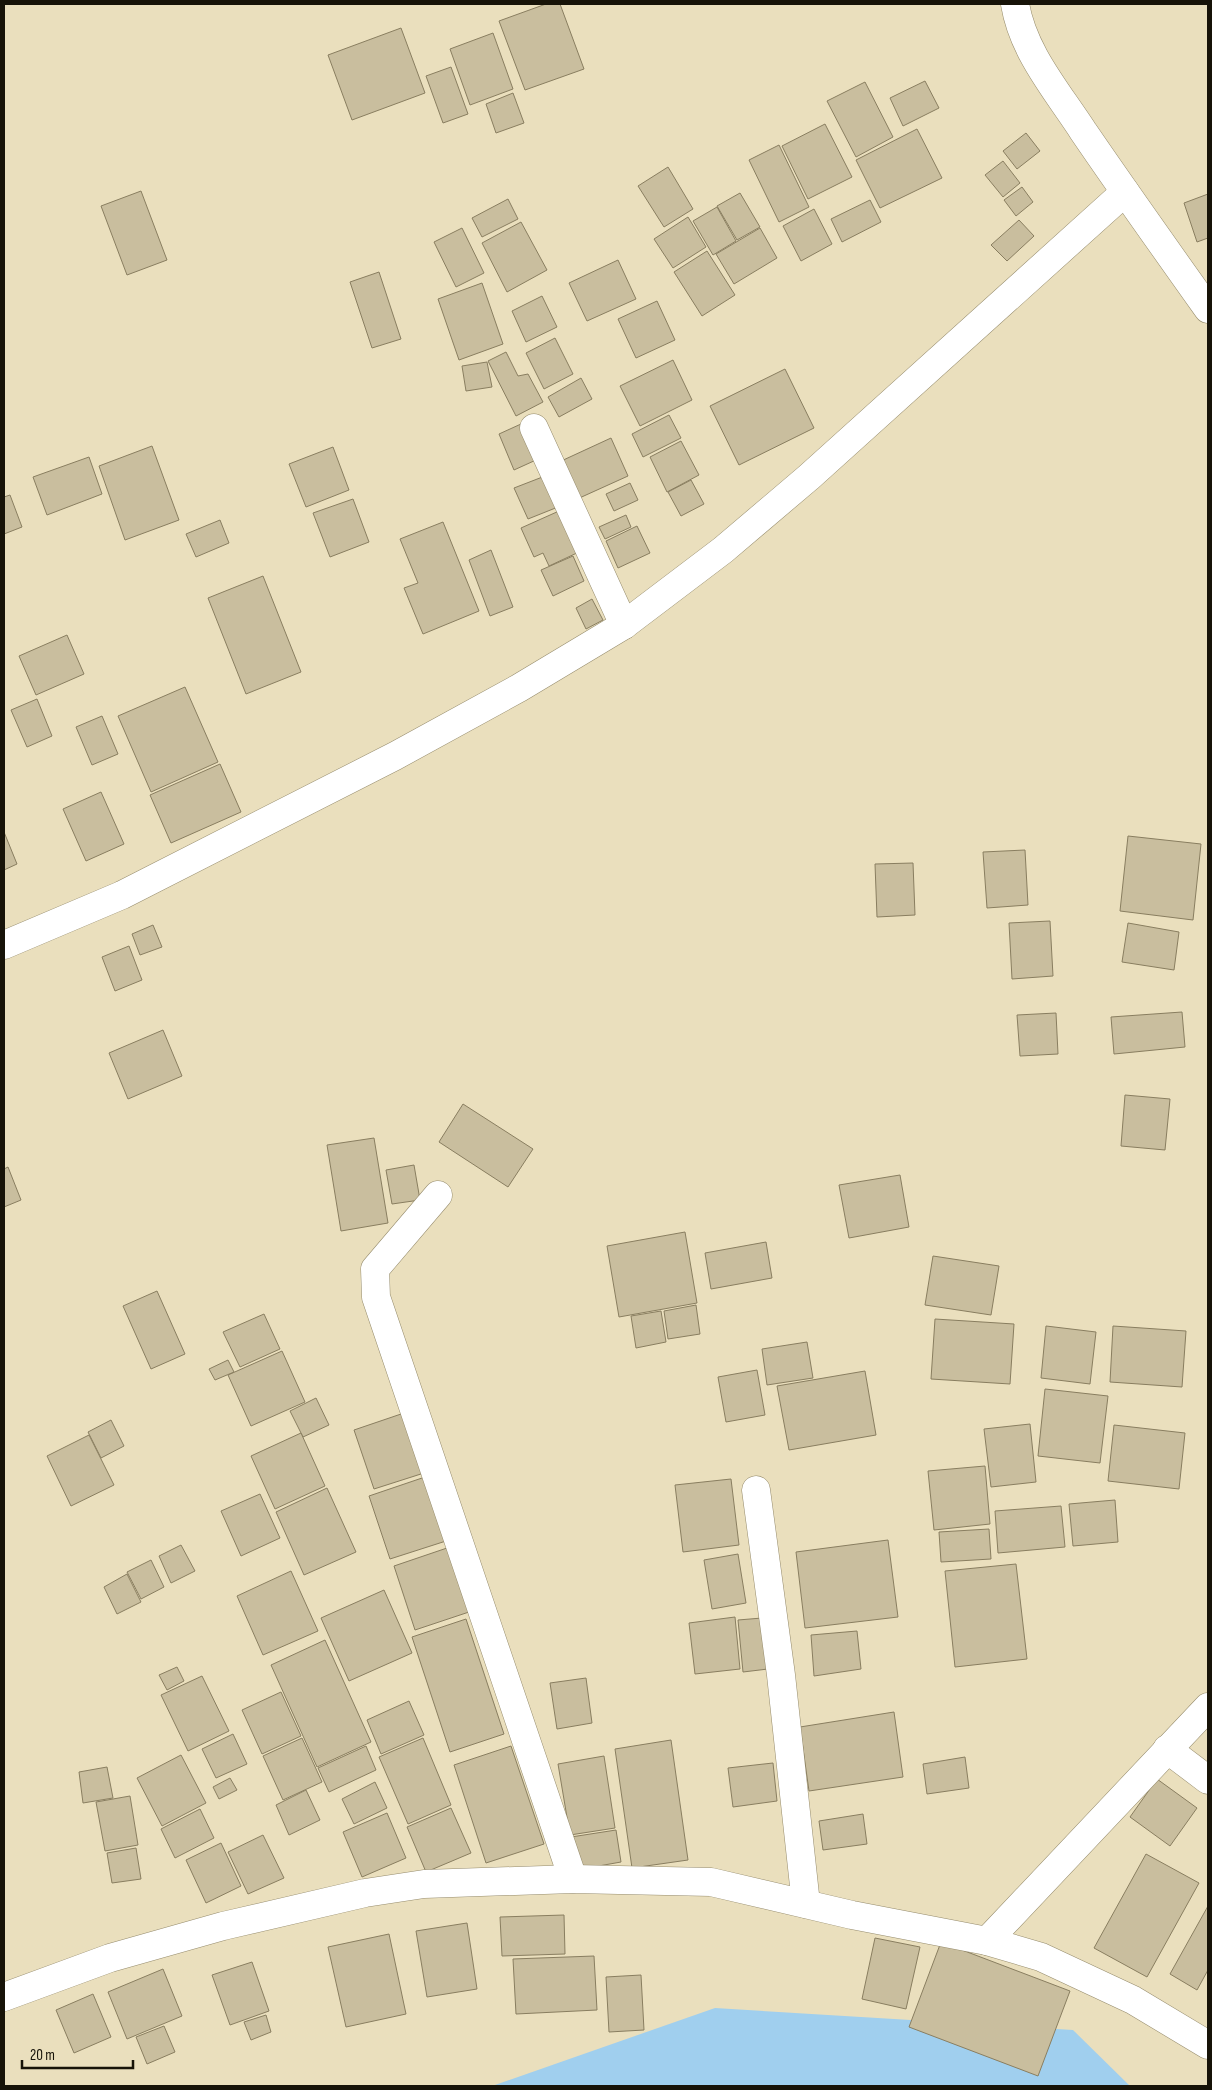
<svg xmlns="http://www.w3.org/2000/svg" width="1212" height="2090" font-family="'Sofia Sans Condensed',sans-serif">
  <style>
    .water { fill: #a0cfee }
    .building { fill: #c9be9e; stroke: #897e60 }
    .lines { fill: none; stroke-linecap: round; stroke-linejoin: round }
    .minor-casing { stroke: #968c6d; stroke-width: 29 }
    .minor { stroke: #fff; stroke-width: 28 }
  </style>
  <rect width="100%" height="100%" fill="#eadfbd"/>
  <path class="water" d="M715 2008 1073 2030 1130 2086H492Z"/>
  <g class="building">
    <path d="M546 4H560L584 69 525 90 499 21Z"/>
    <path d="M401 28 425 93 352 120 328 55Z"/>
    <path d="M493 33 513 89 470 105 450 49Z"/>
    <path d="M451 67 468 114 443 123 426 76Z"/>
    <path d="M925 81 939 108 903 126 890 98Z"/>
    <path d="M865 82 893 137 856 157 827 101Z"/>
    <path d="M513 93 524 123 496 133 486 104Z"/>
    <path d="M825 124 852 177 808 199 782 146Z"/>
    <path d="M917 129 942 178 880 208 856 160Z"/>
    <path d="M1026 133 1040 151 1017 169 1003 151Z"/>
    <path d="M779 145 809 207 779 222 749 160Z"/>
    <path d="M1003 161 1020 183 1003 197 985 175Z"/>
    <path d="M668 167 693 209 664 227 638 186Z"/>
    <path d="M1022 187 1033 202 1016 216 1004 200Z"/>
    <path d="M141 191 167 260 127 275 101 206Z"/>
    <path d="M740 193 760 227 737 240 717 206Z"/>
    <path d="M1208 194V238L1197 242 1184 203Z"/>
    <path d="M508 199 518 219 482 237 472 218Z"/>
    <path d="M870 200 881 222 842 242 831 219Z"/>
    <path d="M717 207 736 241 713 255 693 221Z"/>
    <path d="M814 209 832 244 801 261 783 226Z"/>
    <path d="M688 217 706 247 673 268 654 239Z"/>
    <path d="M1019 220 1034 236 1007 261 991 245Z"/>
    <path d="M521 222 547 270 507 292 482 243Z"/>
    <path d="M462 228 484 273 456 287 434 242Z"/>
    <path d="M760 228 777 258 734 284 716 254Z"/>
    <path d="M707 251 735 295 702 316 674 272Z"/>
    <path d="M618 260 636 299 587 321 569 283Z"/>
    <path d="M379 272 401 339 372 348 350 282Z"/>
    <path d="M482 283 503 344 459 360 438 299Z"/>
    <path d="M542 296 557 327 526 342 512 311Z"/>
    <path d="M657 301 675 340 636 358 618 319Z"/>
    <path d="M555 338 573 374 544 389 526 353Z"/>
    <path d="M506 352 518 376 528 374 543 402 516 416 488 361Z"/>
    <path d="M673 360 692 400 640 426 620 386Z"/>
    <path d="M487 362 492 387 466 391 462 366Z"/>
    <path d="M785 369 814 428 739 465 710 406Z"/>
    <path d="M581 378 592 399 559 417 548 397Z"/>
    <path d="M669 415 681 438 643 457 632 434Z"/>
    <path d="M521 424 536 460 514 470 499 434Z"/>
    <path d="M611 438 628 476 575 500 559 462Z"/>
    <path d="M681 441 699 475 667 492 650 457Z"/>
    <path d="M152 446 179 520 125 540 99 466Z"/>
    <path d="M333 447 349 490 306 507 289 464Z"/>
    <path d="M89 457 102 494 47 515 33 477Z"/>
    <path d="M545 476 558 507 528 519 514 488Z"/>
    <path d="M691 480 704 504 681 516 668 492Z"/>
    <path d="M630 483 638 500 614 511 606 494Z"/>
    <path d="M10 495 22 527 4 534V497Z"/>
    <path d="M353 499 369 542 330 557 313 513Z"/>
    <path d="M559 511 579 552 549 566 543 553 534 557 521 528Z"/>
    <path d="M626 515 631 527 605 539 599 527Z"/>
    <path d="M220 520 229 543 196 557 186 534Z"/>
    <path d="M443 522 479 611 423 634 404 588 418 583 400 539Z"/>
    <path d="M637 526 650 553 618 568 606 541Z"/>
    <path d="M491 550 513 607 490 616 469 560Z"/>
    <path d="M573 556 584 581 553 596 541 570Z"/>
    <path d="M263 576 301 672 246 694 208 598Z"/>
    <path d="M592 599 603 620 586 629 576 608Z"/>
    <path d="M67 635 84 674 36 695 19 656Z"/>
    <path d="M185 687 218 762 151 792 118 716Z"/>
    <path d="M37 699 52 736 27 747 11 710Z"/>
    <path d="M102 716 118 754 92 765 76 727Z"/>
    <path d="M220 764 241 812 171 843 150 795Z"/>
    <path d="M101 792 124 844 86 861 63 809Z"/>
    <path d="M4 832 17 864 4 870Z"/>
    <path d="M1128 836 1201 844 1193 920 1120 911Z"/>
    <path d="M1025 850 1028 905 987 908 983 852Z"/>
    <path d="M913 863 915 915 877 917 875 864Z"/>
    <path d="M1050 921 1053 976 1012 979 1009 923Z"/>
    <path d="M1128 923 1179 932 1174 970 1122 962Z"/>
    <path d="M153 925 162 947 140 955 132 934Z"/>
    <path d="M129 946 142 980 115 991 102 957Z"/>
    <path d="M1182 1012 1185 1047 1114 1054 1111 1017Z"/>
    <path d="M1056 1013 1058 1054 1020 1056 1017 1015Z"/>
    <path d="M163 1030 182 1076 128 1099 109 1053Z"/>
    <path d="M1125 1095 1170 1099 1165 1150 1121 1146Z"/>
    <path d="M463 1104 533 1149 508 1187 439 1142Z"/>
    <path d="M374 1138 388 1223 341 1231 327 1145Z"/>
    <path d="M414 1165 420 1200 392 1204 386 1170Z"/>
    <path d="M8 1167 21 1200 4 1207V1169Z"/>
    <path d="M900 1175 909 1227 849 1238 839 1185Z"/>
    <path d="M685 1232 697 1303 619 1317 607 1246Z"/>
    <path d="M766 1242 772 1278 711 1289 705 1253Z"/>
    <path d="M933 1256 999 1266 991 1315 925 1305Z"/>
    <path d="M157 1291 185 1354 151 1369 123 1306Z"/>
    <path d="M696 1305 700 1334 668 1339 664 1311Z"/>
    <path d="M661 1311 666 1342 636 1348 631 1316Z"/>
    <path d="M264 1314 280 1349 240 1367 223 1332Z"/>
    <path d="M935 1319 1014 1324 1010 1384 931 1379Z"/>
    <path d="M1046 1326 1096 1332 1090 1384 1041 1378Z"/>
    <path d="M1113 1326 1186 1331 1182 1387 1110 1382Z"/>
    <path d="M807 1342 813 1378 767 1385 762 1349Z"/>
    <path d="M282 1351 305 1402 251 1426 228 1375Z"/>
    <path d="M228 1360 234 1372 215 1380 209 1369Z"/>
    <path d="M757 1370 765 1415 726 1422 718 1377Z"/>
    <path d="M865 1371 876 1435 789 1450 777 1386Z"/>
    <path d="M1045 1389 1108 1396 1100 1463 1038 1456Z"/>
    <path d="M316 1398 329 1425 303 1437 290 1411Z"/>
    <path d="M404 1413 424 1473 374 1489 354 1430Z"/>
    <path d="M111 1420 124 1446 101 1458 88 1432Z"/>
    <path d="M1030 1424 1036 1482 991 1487 984 1429Z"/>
    <path d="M1114 1425 1185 1433 1179 1489 1108 1481Z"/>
    <path d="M301 1433 325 1486 275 1509 251 1456Z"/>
    <path d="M89 1435 114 1485 71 1506 47 1456Z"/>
    <path d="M985 1466 990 1524 934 1530 928 1471Z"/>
    <path d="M425 1477 446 1541 390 1559 369 1496Z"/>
    <path d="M731 1479 739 1545 683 1552 675 1485Z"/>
    <path d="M327 1488 356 1552 304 1575 276 1512Z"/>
    <path d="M260 1494 280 1538 241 1556 221 1511Z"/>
    <path d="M1115 1500 1118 1542 1073 1546 1069 1504Z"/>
    <path d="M1061 1506 1065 1547 998 1553 995 1511Z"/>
    <path d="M989 1529 991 1559 941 1562 939 1532Z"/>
    <path d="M888 1540 898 1617 805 1628 796 1552Z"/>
    <path d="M181 1545 195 1571 171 1583 159 1556Z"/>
    <path d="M447 1548 469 1612 415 1630 394 1566Z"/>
    <path d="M738 1554 746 1603 712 1609 704 1560Z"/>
    <path d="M151 1560 164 1587 141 1599 127 1572Z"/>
    <path d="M1016 1564 1027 1659 955 1667 945 1571Z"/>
    <path d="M291 1571 318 1631 263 1655 237 1596Z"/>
    <path d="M127 1574 141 1602 117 1614 104 1587Z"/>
    <path d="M384 1590 412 1653 349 1681 321 1618Z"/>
    <path d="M735 1617 740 1669 695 1674 689 1623Z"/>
    <path d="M762 1618 768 1669 743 1672 738 1620Z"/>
    <path d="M466 1619 504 1734 450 1752 412 1637Z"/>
    <path d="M857 1631 861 1669 814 1676 811 1635Z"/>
    <path d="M325 1640 371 1742 317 1767 271 1665Z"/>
    <path d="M177 1667 184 1681 167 1690 159 1675Z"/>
    <path d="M202 1676 229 1731 188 1751 161 1695Z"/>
    <path d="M586 1678 592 1723 557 1729 550 1683Z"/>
    <path d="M281 1692 301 1736 262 1754 242 1710Z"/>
    <path d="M409 1701 424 1735 381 1754 367 1720Z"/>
    <path d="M894 1712 903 1777 809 1791 800 1727Z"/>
    <path d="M233 1734 247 1764 216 1778 202 1749Z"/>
    <path d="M302 1738 322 1782 283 1800 263 1756Z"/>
    <path d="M423 1738 451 1805 408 1824 379 1757Z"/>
    <path d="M671 1740 688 1860 632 1868 615 1749Z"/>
    <path d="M366 1746 376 1770 329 1792 318 1768Z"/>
    <path d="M511 1746 544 1844 486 1863 454 1765Z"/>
    <path d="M181 1755 206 1803 162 1826 137 1778Z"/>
    <path d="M604 1756 615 1828 570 1835 558 1764Z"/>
    <path d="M965 1757 969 1788 927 1794 923 1764Z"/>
    <path d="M773 1763 777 1801 733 1807 728 1768Z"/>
    <path d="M107 1767 113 1798 83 1803 79 1772Z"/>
    <path d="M230 1778 237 1790 219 1799 213 1787Z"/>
    <path d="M1157 1779 1197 1808 1170 1846 1130 1817Z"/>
    <path d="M375 1782 387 1808 354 1824 342 1799Z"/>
    <path d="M306 1790 320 1820 289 1835 276 1805Z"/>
    <path d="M130 1796 138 1845 105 1851 96 1802Z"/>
    <path d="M451 1808 471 1853 426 1872 407 1827Z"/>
    <path d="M200 1809 214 1838 175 1858 161 1829Z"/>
    <path d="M387 1813 406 1858 362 1877 343 1832Z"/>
    <path d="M863 1814 867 1844 823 1850 819 1821Z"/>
    <path d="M616 1830 621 1862 576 1870 571 1837Z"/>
    <path d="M263 1835 284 1878 248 1894 228 1852Z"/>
    <path d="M221 1843 241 1886 206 1903 186 1860Z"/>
    <path d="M136 1848 141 1879 112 1883 107 1853Z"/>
    <path d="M1146 1854 1199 1883 1147 1977 1094 1948Z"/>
    <path d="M1208 1906V1970L1197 1990 1170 1974Z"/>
    <path d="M564 1915 565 1954 502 1956 500 1917Z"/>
    <path d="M467 1923 477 1989 427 1997 416 1931Z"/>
    <path d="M389 1934 406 2014 346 2027 328 1947Z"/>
    <path d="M875 1938 920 1947 906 2009 862 1999Z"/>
    <path d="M941 1942 1070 1991 1038 2076 909 2027Z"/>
    <path d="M594 1956 597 2010 516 2014 513 1959Z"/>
    <path d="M252 1962 269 2011 230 2025 212 1975Z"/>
    <path d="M163 1969 182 2016 127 2039 108 1992Z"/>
    <path d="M641 1975 644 2030 609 2032 606 1977Z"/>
    <path d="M93 1994 111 2037 74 2053 56 2010Z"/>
    <path d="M266 2015 271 2032 251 2040 244 2022Z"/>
    <path d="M164 2026 175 2052 147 2064 136 2037Z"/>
  </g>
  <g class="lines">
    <g class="minor-casing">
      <g id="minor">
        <path d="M1015 4C1023 52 1057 91 1083 131 1124 191 1166 250 1208 309"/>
        <path d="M534 428 624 625"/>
        <path d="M4 945 122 895 395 756 519 688 624 625 723 550 809 477 1125 192"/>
        <path d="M438 1195 375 1269 376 1297 573 1879"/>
        <path d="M756 1490 781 1675 806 1904"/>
        <path d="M1167 1749 1208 1780"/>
        <path d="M987 1941 1208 1707"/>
        <path d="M4 1997 110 1958 223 1926 365 1893 424 1884 573 1879 711 1882 852 1915 987 1941 1041 1957 1133 2000 1208 2045"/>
      </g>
    </g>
    <use href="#minor" class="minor"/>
  </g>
  <rect width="1212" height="2090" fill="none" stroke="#171308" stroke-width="10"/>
  <path d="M22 2060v8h111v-8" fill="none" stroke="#171308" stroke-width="2.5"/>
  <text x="30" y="2060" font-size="15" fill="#171308" stroke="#eadfbd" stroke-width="4" paint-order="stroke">20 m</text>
</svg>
